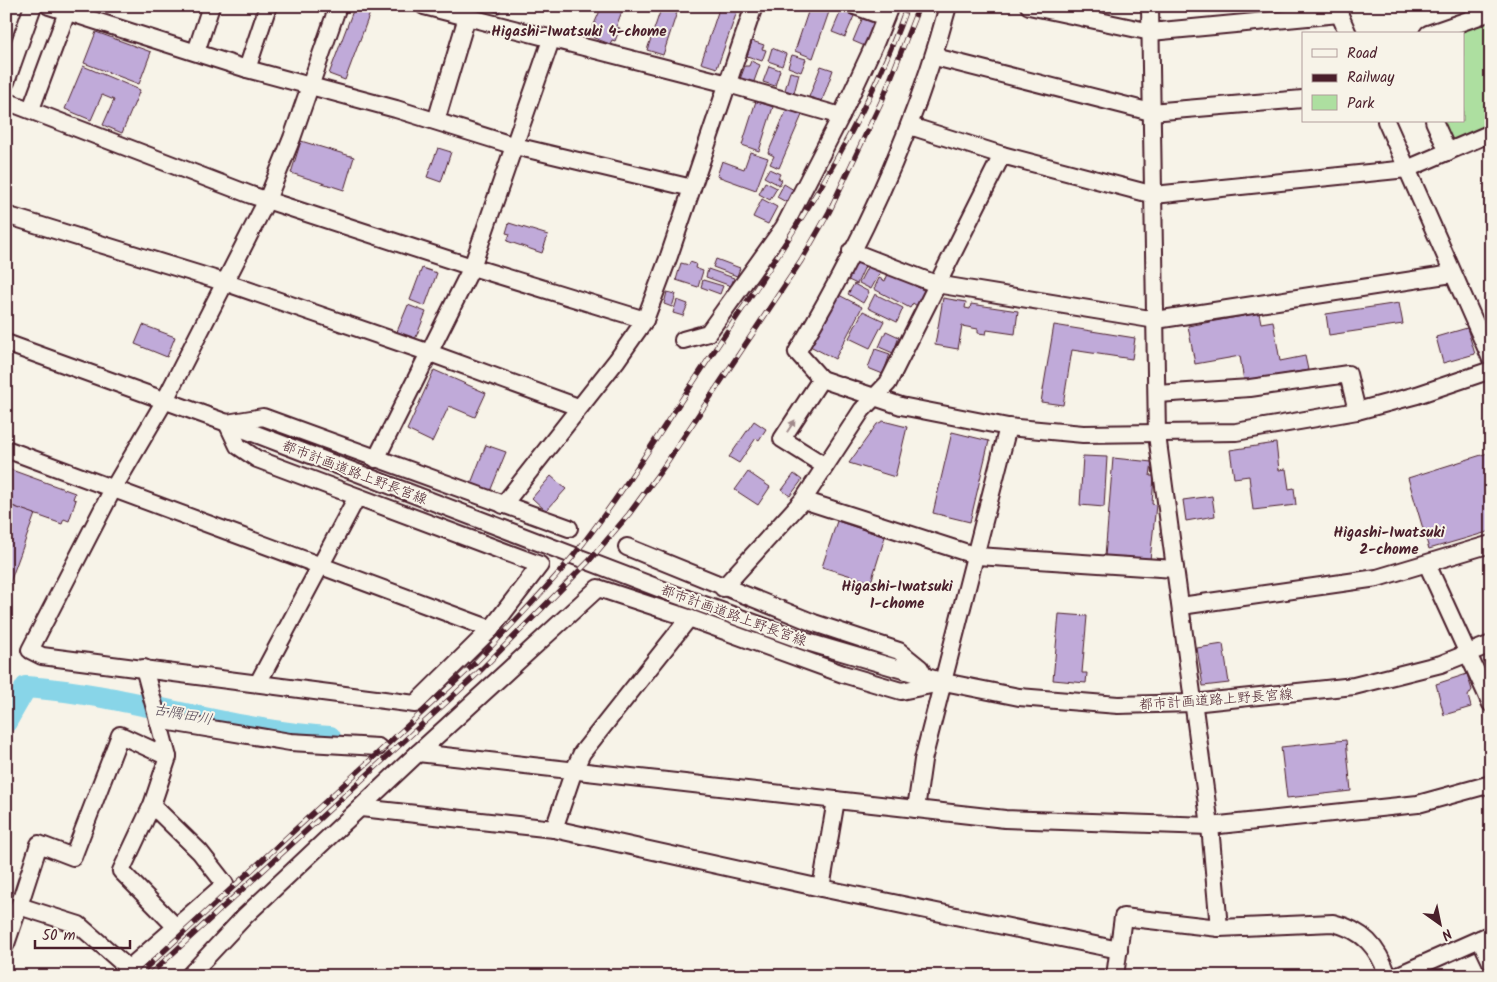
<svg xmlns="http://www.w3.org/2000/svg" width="1497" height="982" font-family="Kalam,'Klee One',sans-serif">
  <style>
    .green { fill: #addfa0; stroke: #7c7f66 }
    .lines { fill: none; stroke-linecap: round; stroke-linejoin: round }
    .river { stroke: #88d5e8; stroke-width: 22 }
    .building { fill: #c0aad9; stroke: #4a1f2b }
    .minor-casing { stroke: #4a1f2b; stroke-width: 20 }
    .minor { stroke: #f7f3e8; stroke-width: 16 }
    .rail-casing { stroke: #4a1f2b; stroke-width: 5.5 }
    .rail { stroke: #f7f3e8; stroke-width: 4; stroke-dasharray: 11; stroke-linecap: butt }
    .oneway { fill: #a0898a }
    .labels { text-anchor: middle; stroke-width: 4; stroke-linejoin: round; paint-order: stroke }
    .street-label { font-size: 14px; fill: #4a1f2b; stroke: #f7f3e8 }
    .neighbourhood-label { font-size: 15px; font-weight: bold; fill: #4a1f2b; stroke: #f7f3e8 }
    .water-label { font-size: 15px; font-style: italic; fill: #5a4c5a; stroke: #f7f3e8 }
  </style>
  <rect width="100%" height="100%" fill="#f7f3e8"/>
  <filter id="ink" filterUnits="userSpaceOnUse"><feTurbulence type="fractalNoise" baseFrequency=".02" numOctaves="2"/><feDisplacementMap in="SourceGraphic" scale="10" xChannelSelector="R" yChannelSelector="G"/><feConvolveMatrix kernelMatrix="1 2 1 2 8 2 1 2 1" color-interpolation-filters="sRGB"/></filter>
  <g filter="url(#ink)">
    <path class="green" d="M1484 22 1491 24V125L1453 141 1448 139 1440 121H1463V34H1446Z"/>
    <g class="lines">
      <path class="river" d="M6 722 26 687C128 694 227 731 330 737"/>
    </g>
    <g class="building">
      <path d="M483 6H502L499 13Z"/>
      <path d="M602 6H624L616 27 620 28 615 41 612 40 610 44 589 36Z"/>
      <path d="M662 6H679L663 55 647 50Z"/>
      <path d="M720 6H739L717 68 701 63Z"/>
      <path d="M810 6H831L813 58 795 51Z"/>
      <path d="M354 8 370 13 345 80 329 74Z"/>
      <path d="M841 11 854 16 845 37 832 32Z"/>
      <path d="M863 17 877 22 867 47 853 41Z"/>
      <path d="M96 32 151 52 139 84 84 63Z"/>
      <path d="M752 41 764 45 762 49 766 50 762 61 747 56Z"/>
      <path d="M772 48 786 54 782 66 768 61Z"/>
      <path d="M792 55 806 59 801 72 788 67Z"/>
      <path d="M751 61 760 65 753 84 740 79 745 66H749Z"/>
      <path d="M83 66 140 90 122 133 103 125 114 100 102 95 91 120 65 109Z"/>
      <path d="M769 66 780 70 775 86 763 82Z"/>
      <path d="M821 66 833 70 822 101 809 97Z"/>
      <path d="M790 72 799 74 794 93 785 90Z"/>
      <path d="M756 101 773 107 759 151 742 145Z"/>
      <path d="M787 109 802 115 779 168 770 164 774 156 768 153Z"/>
      <path d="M301 141 354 157 344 190 291 173Z"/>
      <path d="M438 148 451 152 441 182 427 177Z"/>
      <path d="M750 152 768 158 756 190 717 176 722 161 744 169Z"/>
      <path d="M769 169 780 174 778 178 782 180 779 185 764 177Z"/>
      <path d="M765 182 777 188 770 200 759 194Z"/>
      <path d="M784 184 794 190 788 203 777 197Z"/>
      <path d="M762 199 777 207 768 224 753 217Z"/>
      <path d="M509 223 548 235 542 253 507 241 510 234 506 233Z"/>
      <path d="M854 258 866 264 857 284 844 278Z"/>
      <path d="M716 259 740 268 737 276 713 267Z"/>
      <path d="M690 262 696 264 695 268 703 271 698 287 676 280 681 263 689 265Z"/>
      <path d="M869 264 881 271 871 289 859 283Z"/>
      <path d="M422 268 437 273 425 306 410 300Z"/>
      <path d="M708 269 734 278 731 286 706 277Z"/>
      <path d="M889 272 925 291 917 306 913 303 910 308 874 289 879 278 885 281Z"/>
      <path d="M703 280 723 286 720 294 701 287Z"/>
      <path d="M854 284 869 292 863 303 848 294Z"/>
      <path d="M667 292 676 294 672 307 664 304Z"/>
      <path d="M837 294 862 307 835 359 810 346Z"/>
      <path d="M875 294 903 308 897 322 868 308Z"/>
      <path d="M943 298 966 302 965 308 970 309 971 304 1018 311 1015 334 987 330 986 334 978 333V329L962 326 958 349 935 345Z"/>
      <path d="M677 300 688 304 683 316 673 313Z"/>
      <path d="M1399 303 1403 324 1329 335 1326 314Z"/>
      <path d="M408 305 426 312 414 342 396 334Z"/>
      <path d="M863 311 884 321 870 348 849 338Z"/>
      <path d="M1259 313 1261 323 1273 321 1280 361 1305 356 1308 370 1244 381 1240 356 1195 364 1188 326Z"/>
      <path d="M143 325 175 337 167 357 135 344Z"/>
      <path d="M1054 325 1135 338 1132 359 1072 350 1063 405 1041 402Z"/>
      <path d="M1467 328 1475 354 1443 363 1436 337Z"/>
      <path d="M886 331 899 337 893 353 879 347Z"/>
      <path d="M875 349 890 354 883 374 868 368Z"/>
      <path d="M434 370 486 393 475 417 449 406 432 442 407 430Z"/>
      <path d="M754 421 766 429 759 440 756 438 739 463 729 457Z"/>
      <path d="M883 421 907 427 895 477 849 463 877 424Z"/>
      <path d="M952 432 989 441 970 522 933 513Z"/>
      <path d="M1276 443 1279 470 1286 469 1289 489 1294 488 1296 505 1253 510 1249 476 1234 478 1230 450Z"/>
      <path d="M486 445 506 452 489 494 470 486Z"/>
      <path d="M1491 452V531L1429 549 1408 478Z"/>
      <path d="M1083 456 1107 457 1104 507 1080 505Z"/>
      <path d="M1113 458 1152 462 1150 476H1154L1152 504 1156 505 1150 560 1105 557Z"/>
      <path d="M6 468 75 493 73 499 76 500 69 521 64 519 62 524 6 504Z"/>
      <path d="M748 472 770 487 758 505 735 490Z"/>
      <path d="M794 474 802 480 790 496 782 490Z"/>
      <path d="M551 476 566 489 546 511 532 498Z"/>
      <path d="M1212 496 1215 516 1186 521 1183 500Z"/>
      <path d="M6 504 35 514 9 585 6 584Z"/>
      <path d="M837 521 885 537 871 582 822 567Z"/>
      <path d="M1059 614 1087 616 1082 673H1087L1086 683 1053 680Z"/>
      <path d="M1223 644 1229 683 1203 686 1197 648Z"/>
      <path d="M1467 674 1472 690 1468 696 1471 707 1444 715 1436 684Z"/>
      <path d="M1346 740 1351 791 1287 798 1281 747Z"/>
    </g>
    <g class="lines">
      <g class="minor-casing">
        <g id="minor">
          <path d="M49 6 247 69 396 109 515 146 692 188"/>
          <path d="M338 6 292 138 267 200 164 402 113 489 30 650 42 656 415 704 491 629 540 565 257 459 238 446 227 423 263 417 569 528"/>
          <path d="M424 6 728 84 841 116 876 41 890 6"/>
          <path d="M855 6 885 17"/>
          <path d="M948 6C915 128 862 244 797 352L821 379 901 406 1008 427 1083 434 1236 432 1357 411 1417 395 1491 370"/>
          <path d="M1029 6 1151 32 1339 14"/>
          <path d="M1336 6 1348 34"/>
          <path d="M1428 34 1491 12"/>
          <path d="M196 52 211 6"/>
          <path d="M935 57 1151 112 1303 99"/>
          <path d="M247 69 268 6"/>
          <path d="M6 82 33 6"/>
          <path d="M6 101 251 195 472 267 645 320"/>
          <path d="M31 109 67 12"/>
          <path d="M436 121 467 17"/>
          <path d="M1386 121 1491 359"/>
          <path d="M1434 121 1448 152"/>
          <path d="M910 126 1002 155 1154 195 1407 169 1491 133"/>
          <path d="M6 215 227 283 430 353 578 407"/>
          <path d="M851 251 936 284 1156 320 1452 274"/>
          <path d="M683 340 708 333 784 227 841 116"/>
          <path d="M6 343 227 423 674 594 804 641 944 682 1019 697 1118 705 1193 703 1354 686 1441 664 1491 644"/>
          <path d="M821 379 782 439 825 466"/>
          <path d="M1157 394 1250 388 1348 374 1357 411"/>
          <path d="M6 449 491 629"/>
          <path d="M376 459 472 267 551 40"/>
          <path d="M803 500 977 556 1175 569"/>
          <path d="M503 505 617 360 645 320 669 256 754 6"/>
          <path d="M627 547 814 623 899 651 920 668 924 676"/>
          <path d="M1427 564 1491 704"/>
          <path d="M723 588 803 500 862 410 888 383 1002 155"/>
          <path d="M1181 606 1377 578 1491 544"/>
          <path d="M144 668 168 757 152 805 121 871 177 928"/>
          <path d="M258 683 357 497"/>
          <path d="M158 720 290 742 378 747"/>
          <path d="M418 753 1005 819 1210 826 1418 804 1491 784"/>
          <path d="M361 808 554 829 821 888 1119 950"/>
          <path d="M916 809 923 760 1008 427"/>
          <path d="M554 829 574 770 582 753 689 618"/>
          <path d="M821 888 836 800"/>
          <path d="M19 906 39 844 73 857 120 735 168 757"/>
          <path d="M1219 928 1333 923C1363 930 1378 947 1388 976"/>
          <path d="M1480 939 1491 962"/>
          <path d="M6 944 19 906 79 925 128 968"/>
          <path d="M120 976 225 884 200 852 152 805"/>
          <path d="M189 976 245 916 418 753 598 588 689 618 843 674 901 691 941 683"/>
          <path d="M1115 976 1123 917 1219 928 1210 826 1157 435 1150 6"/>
          <path d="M1396 976 1491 934"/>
        </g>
      </g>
      <use href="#minor" class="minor"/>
      <g class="rail-casing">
        <g id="rail">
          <path d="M137 976 471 667C506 631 542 594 574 555 625 491 668 419 714 351 788 241 863 132 907 6"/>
          <path d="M148 976 477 674 589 561 629 514 665 465 801 261 829 212 883 98 919 6"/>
        </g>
      </g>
      <use href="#rail" class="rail"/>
    </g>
    <defs><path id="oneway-solid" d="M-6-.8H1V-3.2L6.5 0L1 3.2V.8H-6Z" transform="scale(1.25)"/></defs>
    <use class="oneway" href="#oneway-solid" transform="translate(791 426) rotate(-57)"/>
  </g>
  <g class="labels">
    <g class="street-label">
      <text transform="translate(355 472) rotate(21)" y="5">都市計画道路上野長宮線</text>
      <text transform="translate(734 615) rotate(20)" y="5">都市計画道路上野長宮線</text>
      <text transform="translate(1216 699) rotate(-4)" y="5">都市計画道路上野長宮線</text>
    </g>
    <g class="neighbourhood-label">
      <text x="579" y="36">Higashi-Iwatsuki 4-chome</text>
      <text x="1389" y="537">Higashi-Iwatsuki<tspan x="1389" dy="17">2-chome</tspan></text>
      <text x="897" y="591">Higashi-Iwatsuki<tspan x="897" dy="17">1-chome</tspan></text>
    </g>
    <g class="water-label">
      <text transform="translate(183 714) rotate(11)" y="5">古隅田川</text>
    </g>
  </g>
  <rect width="1497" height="982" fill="none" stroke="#f7f3e8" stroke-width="25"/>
  <rect x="12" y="12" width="1472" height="957" fill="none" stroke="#4a1f2b" stroke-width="2" filter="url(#ink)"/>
  <rect x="1302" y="32" width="162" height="90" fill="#f7f3e8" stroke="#b29e9c"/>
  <rect x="1312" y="49" width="25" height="8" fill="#f7f3e8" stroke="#b29e9c"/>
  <text x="1347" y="58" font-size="15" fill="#4a1f2b">Road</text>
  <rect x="1312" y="74" width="25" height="8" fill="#4a1f2b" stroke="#b29e9c"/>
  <text x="1347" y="82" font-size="15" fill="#4a1f2b">Railway</text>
  <rect x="1312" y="95" width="25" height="15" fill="#addfa0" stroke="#b29e9c"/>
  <text x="1347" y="108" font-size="15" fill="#4a1f2b">Park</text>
  <g transform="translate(1440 924) rotate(147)" stroke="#f7f3e8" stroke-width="4" paint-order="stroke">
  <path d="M0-4L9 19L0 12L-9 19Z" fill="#4a1f2b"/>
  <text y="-8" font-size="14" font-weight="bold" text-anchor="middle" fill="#4a1f2b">N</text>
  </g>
  <path d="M35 940v8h95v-8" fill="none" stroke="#4a1f2b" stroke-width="2.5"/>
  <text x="42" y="940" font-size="15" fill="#4a1f2b" stroke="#f7f3e8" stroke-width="4" paint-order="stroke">50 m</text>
</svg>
